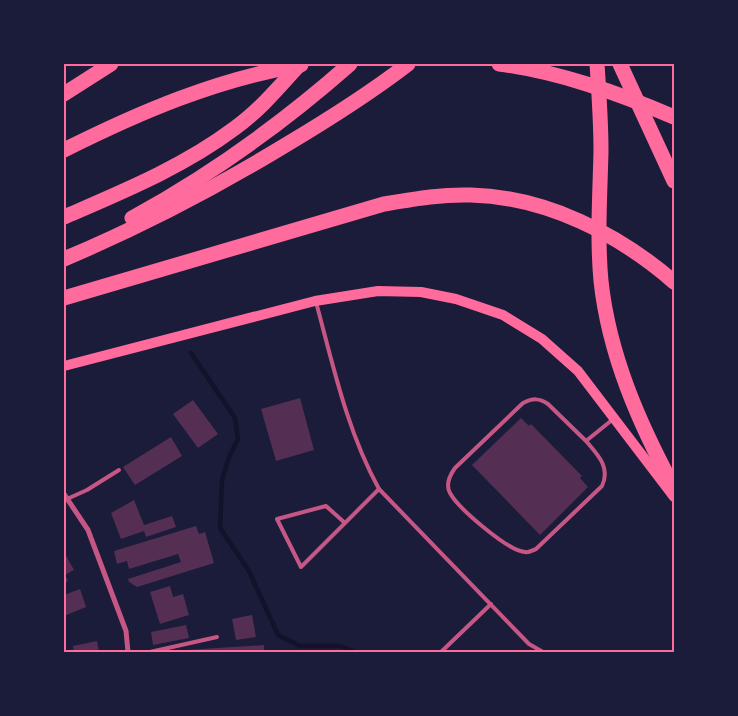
<svg xmlns="http://www.w3.org/2000/svg" width="738" height="716" font-family="Lora,serif">
  <style>
    .lines { fill: none; stroke-linecap: round; stroke-linejoin: round }
    .stream { stroke: #12122b; stroke-width: 4.5 }
    .building { fill: #542f53 }
    .service { stroke: #c65784; stroke-width: 4 }
    .minor { stroke: #c65784; stroke-width: 5 }
    .secondary { stroke: #ff6b9d; stroke-width: 10 }
    .motorway { stroke: #ff6b9d; stroke-width: 15 }
    .neatline { fill: none; stroke: #ff6b9d; stroke-width: 2 }
  </style>
  <rect width="100%" height="100%" fill="#1b1b3a"/>
  <g class="lines">
    <path class="stream" d="M191 353 235 418 238 439 229 457 222 480 220 528 249 571 278 635 300 646H341L355 652"/>
  </g>
  <g class="building">
    <path d="M300 398 314 450 276 461 261 409Z"/>
    <path d="M193 400 218 434 198 448 173 414Z"/>
    <path d="M521 418 529 426 531 424 582 476 580 478 588 487 540 535 472 465Z"/>
    <path d="M171 437 182 456 135 485 123 467Z"/>
    <path d="M134 500 144 525 172 516 176 527 146 537 144 531 121 539 111 513Z"/>
    <path d="M196 526 199 534 205 532 214 563 137 587 129 582 128 579 181 562 178 554 129 569 127 561 117 564 114 551Z"/>
    <path d="M64 552 74 570 65 575 68 581 64 583Z"/>
    <path d="M170 586 173 597 183 594 189 615 160 624 150 592Z"/>
    <path d="M80 589 86 607 64 616V595Z"/>
    <path d="M252 615 256 637 236 640 232 619Z"/>
    <path d="M186 625 189 638 153 645 151 632Z"/>
    <path d="M97 641 99 652H74L73 646Z"/>
    <path d="M264 645V652H186V650Z"/>
  </g>
  <g class="lines">
    <g class="service">
      <path d="M316 302C333 365 347 431 379 489L529 644 543 652"/>
      <path d="M586 441 548 404C539 398 533 398 523 403L455 468C450 475 445 484 450 493 458 508 508 551 525 552 529 553 533 550 536 549L602 486C611 467 597 454 586 441L612 420"/>
      <path d="M67 499 87 490 119 470"/>
      <path d="M345 523 326 506 277 519 301 567 379 489"/>
      <path d="M150 652 217 637"/>
      <path d="M441 652 491 604"/>
    </g>
    <path class="minor" d="M64 494 88 530 126 631 128 652"/>
    <path class="secondary" d="M64 366 315 301 378 291 421 292 456 299 503 315 542 339 578 371 674 497"/>
    <g class="motorway">
      <path d="M499 64C560 72 618 93 674 117"/>
      <path d="M597 64C599 93 601 122 601 151 600 194 597 238 601 281 609 355 639 423 674 488"/>
      <path d="M620 64 674 181"/>
      <path d="M64 94 111 64"/>
      <path d="M64 150C140 112 217 79 301 65"/>
      <path d="M64 217C124 191 183 167 235 128 260 110 280 86 300 64"/>
      <path d="M132 218C211 175 283 123 350 64"/>
      <path d="M64 259C140 227 213 189 284 146 326 121 369 94 408 64"/>
      <path d="M64 298 384 204C414 199 442 194 471 195 546 197 619 234 674 282"/>
    </g>
  </g>
  <rect width="738" height="716" fill="none" stroke="#1b1b3a" stroke-width="130"/>
  <rect x="65" y="65" width="608" height="586" class="neatline"/>
</svg>
